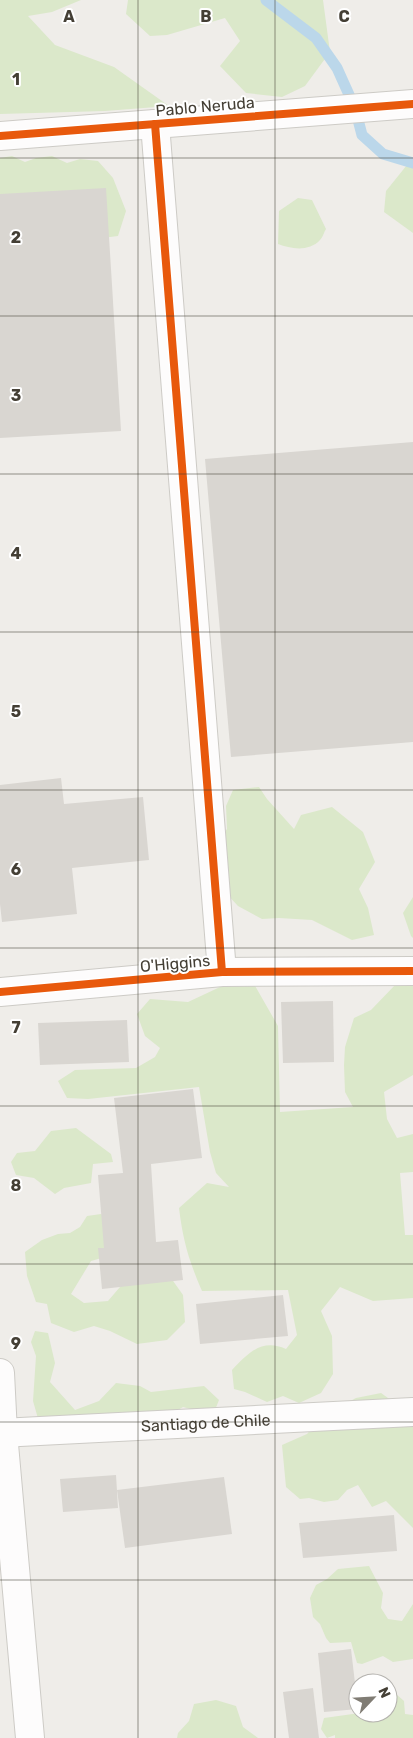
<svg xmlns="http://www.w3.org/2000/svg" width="413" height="1738" font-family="Rubik,sans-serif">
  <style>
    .green { fill: #dbe8ca }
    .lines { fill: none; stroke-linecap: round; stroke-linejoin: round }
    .stream { stroke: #bbd7ea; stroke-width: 11 }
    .building { fill: #d9d6d1 }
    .minor-casing { stroke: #cdcbc6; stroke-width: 30 }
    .minor { stroke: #fdfcfc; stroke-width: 28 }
    .cycleway-casing { stroke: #fff; stroke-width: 11 }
    .cycleway { stroke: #e8590c; stroke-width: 8 }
    .grid { fill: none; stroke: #443f35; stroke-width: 1; stroke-opacity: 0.55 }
    .labels { text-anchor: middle; stroke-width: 4; stroke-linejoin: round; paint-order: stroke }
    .street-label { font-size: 16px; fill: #443f35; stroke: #fff }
    .grid-label { font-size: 16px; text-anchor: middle; font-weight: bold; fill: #443f35; stroke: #fff; stroke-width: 4; stroke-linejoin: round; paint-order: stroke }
  </style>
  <rect width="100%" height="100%" fill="#efede9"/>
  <g class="green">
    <path d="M0 0H81L52 12 28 16 55 45 114 67 169 106 105 111 0 114Z"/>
    <path d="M128 0H323L330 52 305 86 282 97 246 93 220 66 240 41 225 18 167 35 150 36 126 14Z"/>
    <path d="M12 156 25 162 36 158 52 156 67 163 80 159 98 161 113 178 126 211 118 236 94 239 0 199V158Z"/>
    <path d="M407 165H413V233L384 212 386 191Z"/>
    <path d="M298 198 312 200 326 229C324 232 323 237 320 240 309 252 291 249 278 244L279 211Z"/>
    <path d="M259 787 267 799 294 829 301 815 332 807 363 832 375 862 359 889 368 908 374 935 352 940 312 920 279 918 262 919 238 906 209 875 211 850 227 829 226 806 233 790Z"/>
    <path d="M413 897V938L411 936 403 913Z"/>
    <path d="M413 974V1075L384 1092 387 1119 397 1138 413 1134V1172L400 1173 405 1235H413V1298L373 1301 340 1287 321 1311 332 1336 333 1374 321 1393 299 1403 283 1396 267 1402 245 1392 234 1389 232 1370C248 1353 262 1338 286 1349L297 1335 288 1290 202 1291C189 1261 183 1241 179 1208L207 1183 229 1187 216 1173 210 1152 199 1087 88 1099 67 1098 58 1081 75 1070 136 1068 155 1057 160 1048 145 1036 137 1014 150 999 188 1002 235 980 254 984 278 1026 280 1112 353 1107 345 1092 344 1065 345 1047 354 1018 371 1010 396 984Z"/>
    <path d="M76 1128 111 1154 113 1162 93 1164 91 1183 64 1188 55 1194 34 1178 16 1175 11 1162 17 1153 35 1151 51 1131Z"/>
    <path d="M101 1214 119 1223 116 1254 91 1261 71 1294 84 1303 108 1301 120 1287 127 1275 166 1271 183 1295 185 1322 167 1340 137 1344 110 1331 94 1326 74 1332 51 1323 47 1304 36 1302 27 1276 25 1252 42 1240 58 1234 70 1233 80 1227 87 1216Z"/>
    <path d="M35 1331 48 1333 55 1363 50 1382 75 1410 99 1401 116 1383 140 1386 151 1392 204 1386 219 1400 213 1415 183 1407 152 1426 39 1422 33 1401 36 1356 31 1342Z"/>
    <path d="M381 1393 402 1408 413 1421V1528L386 1501 372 1507 358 1485 347 1490 338 1500 324 1502 309 1498 300 1499 286 1487 282 1445 307 1434 326 1414 356 1398Z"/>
    <path d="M369 1566 383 1593 381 1608 388 1619 402 1621 413 1604V1659L393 1662 383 1656 362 1664 357 1663 351 1642 330 1643 326 1638 320 1624 313 1617 310 1598 316 1585 327 1579 338 1569Z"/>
    <path d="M388 1687 404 1701 405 1714 413 1715V1738H335V1735L327 1738 321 1729 324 1718 360 1713H388Z"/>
    <path d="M216 1700 236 1706 243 1727 258 1738H177L178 1733 189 1721 194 1704Z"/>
  </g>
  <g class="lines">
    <path class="stream" d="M266 0 316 38 337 68 355 108 362 135 383 154 413 163"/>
  </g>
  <g class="building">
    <path d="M106 188 121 431 0 438V194Z"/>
    <path d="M413 442V742L231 757 205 459Z"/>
    <path d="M61 778 64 804 143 797 149 860 72 868 77 914 2 922 0 904V785Z"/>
    <path d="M333 1001 334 1062 283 1063 281 1002Z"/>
    <path d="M127 1020 129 1062 40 1065 38 1023Z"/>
    <path d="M193 1089 202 1158 151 1164 156 1242 178 1240 183 1280 102 1289 98 1248H104L98 1175 123 1173 114 1098Z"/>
    <path d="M283 1295 288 1336 200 1344 196 1304Z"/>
    <path d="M116 1475 118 1508 63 1512 60 1479Z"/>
    <path d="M224 1477 232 1534 125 1548 117 1490Z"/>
    <path d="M394 1515 397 1551 303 1558 299 1523Z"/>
    <path d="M351 1649 358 1709 324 1712 318 1653Z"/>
    <path d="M313 1688 319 1738H289L283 1692Z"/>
  </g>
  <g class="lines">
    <g class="minor-casing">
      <g id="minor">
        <path d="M155 124 222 972"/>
        <path d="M0 136 413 104"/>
        <path d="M0 992 222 972 413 971"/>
        <path d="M0 1373 3 1433 30 1738"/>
        <path id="s1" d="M0 1433 413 1412"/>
      </g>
    </g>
    <use href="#minor" class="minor"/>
    <g class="cycleway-casing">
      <g id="cycleway">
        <path d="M155 124 222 972"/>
        <path d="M0 136 413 104"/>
        <path d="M0 992 222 972 413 971"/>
      </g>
    </g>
    <use href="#cycleway" class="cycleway"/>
  </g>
  <path class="grid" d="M138 0V1738M275 0V1738M0 158H413M0 316H413M0 474H413M0 632H413M0 790H413M0 948H413M0 1106H413M0 1264H413M0 1422H413M0 1580H413"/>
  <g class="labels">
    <g class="street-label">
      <text transform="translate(205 106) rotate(-5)" y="6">Pablo Neruda</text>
      <text transform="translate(175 963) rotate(-5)" y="6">O'Higgins</text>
      <text dy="6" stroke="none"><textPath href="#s1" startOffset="206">Santiago de Chile</textPath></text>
    </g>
  </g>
  <g class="grid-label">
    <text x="69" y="22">A</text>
    <text x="206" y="22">B</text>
    <text x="344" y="22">C</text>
    <text x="16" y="85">1</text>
    <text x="16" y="243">2</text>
    <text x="16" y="401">3</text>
    <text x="16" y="559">4</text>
    <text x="16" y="717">5</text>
    <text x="16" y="875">6</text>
    <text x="16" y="1033">7</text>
    <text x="16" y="1191">8</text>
    <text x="16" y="1349">9</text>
  </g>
  <g transform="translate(373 1698) rotate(65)"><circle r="24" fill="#ffffff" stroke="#b4b2ae"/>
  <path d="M0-4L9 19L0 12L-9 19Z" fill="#807c74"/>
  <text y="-8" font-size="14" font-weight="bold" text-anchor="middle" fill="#443f35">N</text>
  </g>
</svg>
